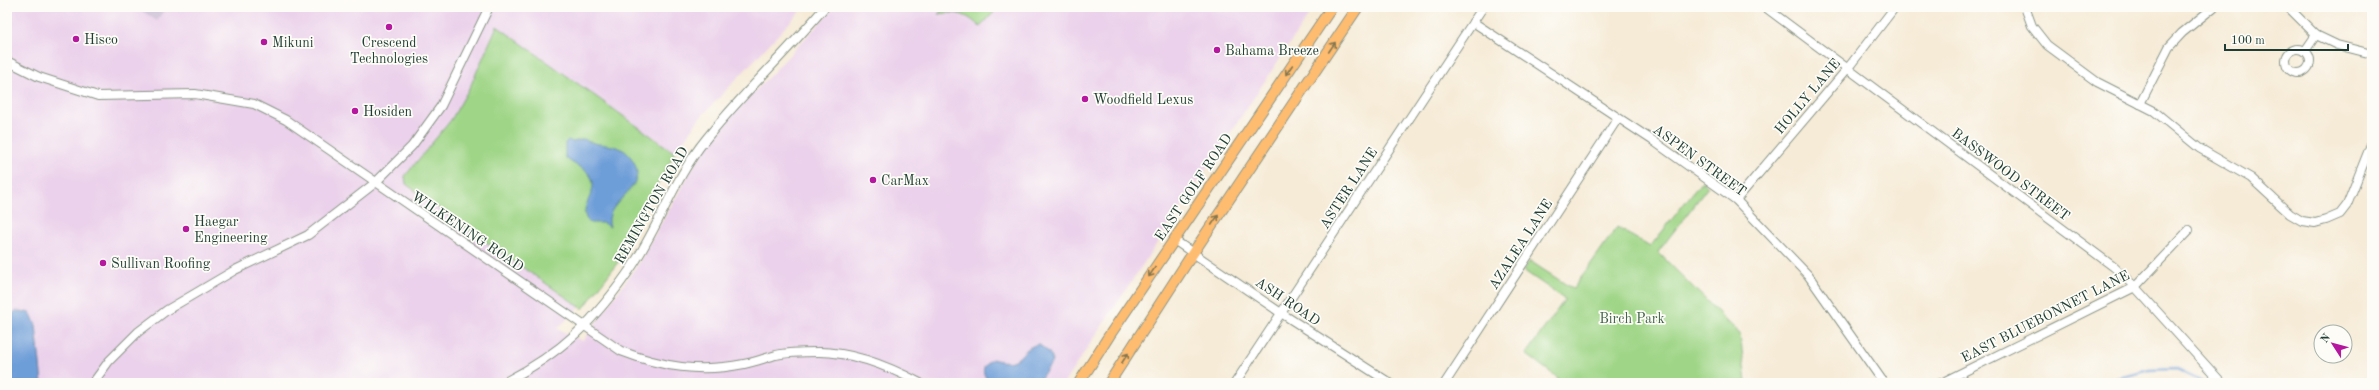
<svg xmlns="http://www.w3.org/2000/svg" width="2379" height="390" font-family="'Old Standard TT',serif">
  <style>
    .built { fill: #ebd1eb }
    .industrial { fill: #cbbfd5 }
    .green { fill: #9fd586; stroke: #5f895d }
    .water { fill: #6e9ed8; stroke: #466e86 }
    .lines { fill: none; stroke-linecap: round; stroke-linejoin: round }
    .stream { stroke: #6e9ed8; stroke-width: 2.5 }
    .minor-casing { stroke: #8a9486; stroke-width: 10 }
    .major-casing { stroke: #8a9486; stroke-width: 12 }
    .minor { stroke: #fff; stroke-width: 8 }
    .major { stroke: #febc70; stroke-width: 10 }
    .oneway { stroke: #83764f }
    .poi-dot { fill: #b5179e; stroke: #fdfcf7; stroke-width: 1.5 }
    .labels { text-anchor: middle; stroke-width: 3.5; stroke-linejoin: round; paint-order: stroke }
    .poi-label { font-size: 14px; fill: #1f3d34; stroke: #fdfcf7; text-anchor: start }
    .street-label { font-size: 14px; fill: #1f3d34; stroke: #fdfcf7 }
    .park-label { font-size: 14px; fill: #3f6348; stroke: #fdfcf7 }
  </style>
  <rect width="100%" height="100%" fill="#fdfcf7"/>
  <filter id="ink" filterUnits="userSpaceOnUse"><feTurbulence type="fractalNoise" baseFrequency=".025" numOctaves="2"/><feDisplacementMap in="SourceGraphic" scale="8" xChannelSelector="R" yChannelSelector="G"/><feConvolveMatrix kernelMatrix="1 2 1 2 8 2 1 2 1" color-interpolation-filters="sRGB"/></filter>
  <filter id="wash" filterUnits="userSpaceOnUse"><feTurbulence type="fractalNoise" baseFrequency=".012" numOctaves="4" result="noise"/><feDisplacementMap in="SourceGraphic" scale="16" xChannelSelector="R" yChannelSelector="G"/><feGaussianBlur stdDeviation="0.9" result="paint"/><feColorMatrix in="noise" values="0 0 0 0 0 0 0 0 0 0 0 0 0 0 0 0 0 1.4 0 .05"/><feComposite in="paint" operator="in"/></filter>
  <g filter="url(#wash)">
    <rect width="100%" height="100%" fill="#f6ebd7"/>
    <path class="built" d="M7 7H804L699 119 675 153 641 213 618 262 587 304 579 308 557 329 583 341 637 266 698 159 728 120 835 7H1314L1064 383H7Z"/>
    <path class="industrial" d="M136 7H166L157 21Z"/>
    <g class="green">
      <path d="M944 7H999L980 27C967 14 957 11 939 14Z"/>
      <path d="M497 26 675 153 641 213 618 262 583 309 461 225 406 184 405 176 451 120 470 87Z"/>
      <path d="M1702 181 1708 187 1658 252 1740 334 1746 382 1554 383 1558 378 1526 354 1565 299 1523 270 1530 261 1573 289 1617 227 1650 247Z"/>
    </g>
    <g class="water">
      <path d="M584 139C598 148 617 141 629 155 657 189 601 199 610 227L603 223H590C575 210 598 194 592 179 587 167 573 166 565 157V143L568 140 573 142Z"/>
      <path d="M16 311 30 312 36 325 42 383H7V318Z"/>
      <path d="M1038 344C1064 361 1048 363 1038 383L988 381C981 371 982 367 992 359 1026 368 1014 351 1038 344Z"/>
    </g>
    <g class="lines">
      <path class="stream" d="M2106 383 2108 381 2149 370 2177 369 2206 383"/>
    </g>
  </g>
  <g filter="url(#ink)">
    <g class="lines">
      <g class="minor-casing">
        <g id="minor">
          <path d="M1765 7 2114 267 2135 287 2222 383"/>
          <path d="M2025 7 2032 26 2047 45 2097 82 2154 111 2199 148 2251 178 2290 214 2302 221 2315 223 2326 220 2340 214 2347 205 2372 142"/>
          <path d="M2288 7 2316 35 2337 45 2372 54"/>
          <path d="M1473 22 1652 140 1736 200 1808 275 1884 383"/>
          <circle cx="2298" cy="61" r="12"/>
          <path d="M2305 51 2316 35"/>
          <path d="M7 61 39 77 98 96 195 94 254 104 286 120 621 351C662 367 700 373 744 364 755 362 765 358 776 355 789 352 806 352 819 352 854 352 890 367 920 383"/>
          <path d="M2140 104 2169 47 2182 33 2214 7"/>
          <path d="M1736 200 1848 68 1895 7"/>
          <path d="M1174 240 1281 313 1390 383"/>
          <path d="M93 383 109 361 138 332 167 310 235 270 308 235 375 183 412 146 441 106 489 7"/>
          <path d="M503 383C562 353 596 320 633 265 660 224 675 177 706 139 743 93 787 52 825 7"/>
          <path d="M1235 383 1483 7"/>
          <path d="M1445 383 1618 118"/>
          <path d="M1941 383 2135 287 2189 230"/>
        </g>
      </g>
      <g class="major-casing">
        <g id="major">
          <path d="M1079 383 1109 336 1332 7"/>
          <path d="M1109 383 1193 253 1358 7"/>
        </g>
      </g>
      <use href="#minor" class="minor"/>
      <use href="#major" class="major"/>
    </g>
    <defs><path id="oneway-shaft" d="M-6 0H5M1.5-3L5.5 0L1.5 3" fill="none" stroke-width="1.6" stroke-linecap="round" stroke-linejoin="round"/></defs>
    <g class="oneway">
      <use href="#oneway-shaft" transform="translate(1332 47) rotate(-56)"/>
      <use href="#oneway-shaft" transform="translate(1289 70) rotate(124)"/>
      <use href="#oneway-shaft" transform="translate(1215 220) rotate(-56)"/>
      <use href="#oneway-shaft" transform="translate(1152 272) rotate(124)"/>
      <use href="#oneway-shaft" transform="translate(1125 358) rotate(-57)"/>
    </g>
  </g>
  <g class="poi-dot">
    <circle cx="389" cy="27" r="4"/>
    <circle cx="76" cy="39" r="4"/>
    <circle cx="264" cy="42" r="4"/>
    <circle cx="1217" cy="50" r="4"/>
    <circle cx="1085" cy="99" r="4"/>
    <circle cx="355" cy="111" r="4"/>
    <circle cx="873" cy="180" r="4"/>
    <circle cx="186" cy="229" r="4"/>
    <circle cx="103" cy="263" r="4"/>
  </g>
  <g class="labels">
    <g class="poi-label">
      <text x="84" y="44">Hisco</text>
      <text x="272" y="47">Mikuni</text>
      <text x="389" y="47" text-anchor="middle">Crescend<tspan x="389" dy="16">Technologies</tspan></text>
      <text x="1225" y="55">Bahama Breeze</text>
      <text x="1093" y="104">Woodfield Lexus</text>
      <text x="363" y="116">Hosiden</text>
      <text x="881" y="185">CarMax</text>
      <text x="194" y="226">Haegar<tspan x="194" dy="16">Engineering</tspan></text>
      <text x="111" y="268">Sullivan Roofing</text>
    </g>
    <g class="street-label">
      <text transform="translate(1807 96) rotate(-50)" y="5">HOLLY LANE</text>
      <text transform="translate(1700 160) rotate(36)" y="5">ASPEN STREET</text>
      <text transform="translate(2011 174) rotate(37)" y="5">BASSWOOD STREET</text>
      <text transform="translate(1193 187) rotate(-56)" y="5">EAST GOLF ROAD</text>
      <text transform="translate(1348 188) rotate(-57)" y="5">ASTER LANE</text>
      <text transform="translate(651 205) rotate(-60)" y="5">REMINGTON ROAD</text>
      <text transform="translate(468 231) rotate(34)" y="5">WILKENING ROAD</text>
      <text transform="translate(1520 244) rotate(-57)" y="5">AZALEA LANE</text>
      <text transform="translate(1288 301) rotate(34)" y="5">ASH ROAD</text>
      <text transform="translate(2045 316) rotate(-27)" y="5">EAST BLUEBONNET LANE</text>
    </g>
    <g class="park-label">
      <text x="1632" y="323">Birch Park</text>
    </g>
  </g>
  <rect width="2379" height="390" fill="none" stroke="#fdfcf7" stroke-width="24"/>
  <g transform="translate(2333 344) rotate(306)"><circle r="19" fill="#fdfcf7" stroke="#a4b0a9"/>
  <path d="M0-3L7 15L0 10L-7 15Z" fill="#b5179e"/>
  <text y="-6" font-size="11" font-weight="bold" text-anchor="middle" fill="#1f3d34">N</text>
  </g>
  <path d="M2225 44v6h123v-6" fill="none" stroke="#1f3d34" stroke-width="2"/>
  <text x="2231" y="44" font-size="12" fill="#1f3d34" stroke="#fdfcf7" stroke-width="3" paint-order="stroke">100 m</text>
</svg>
